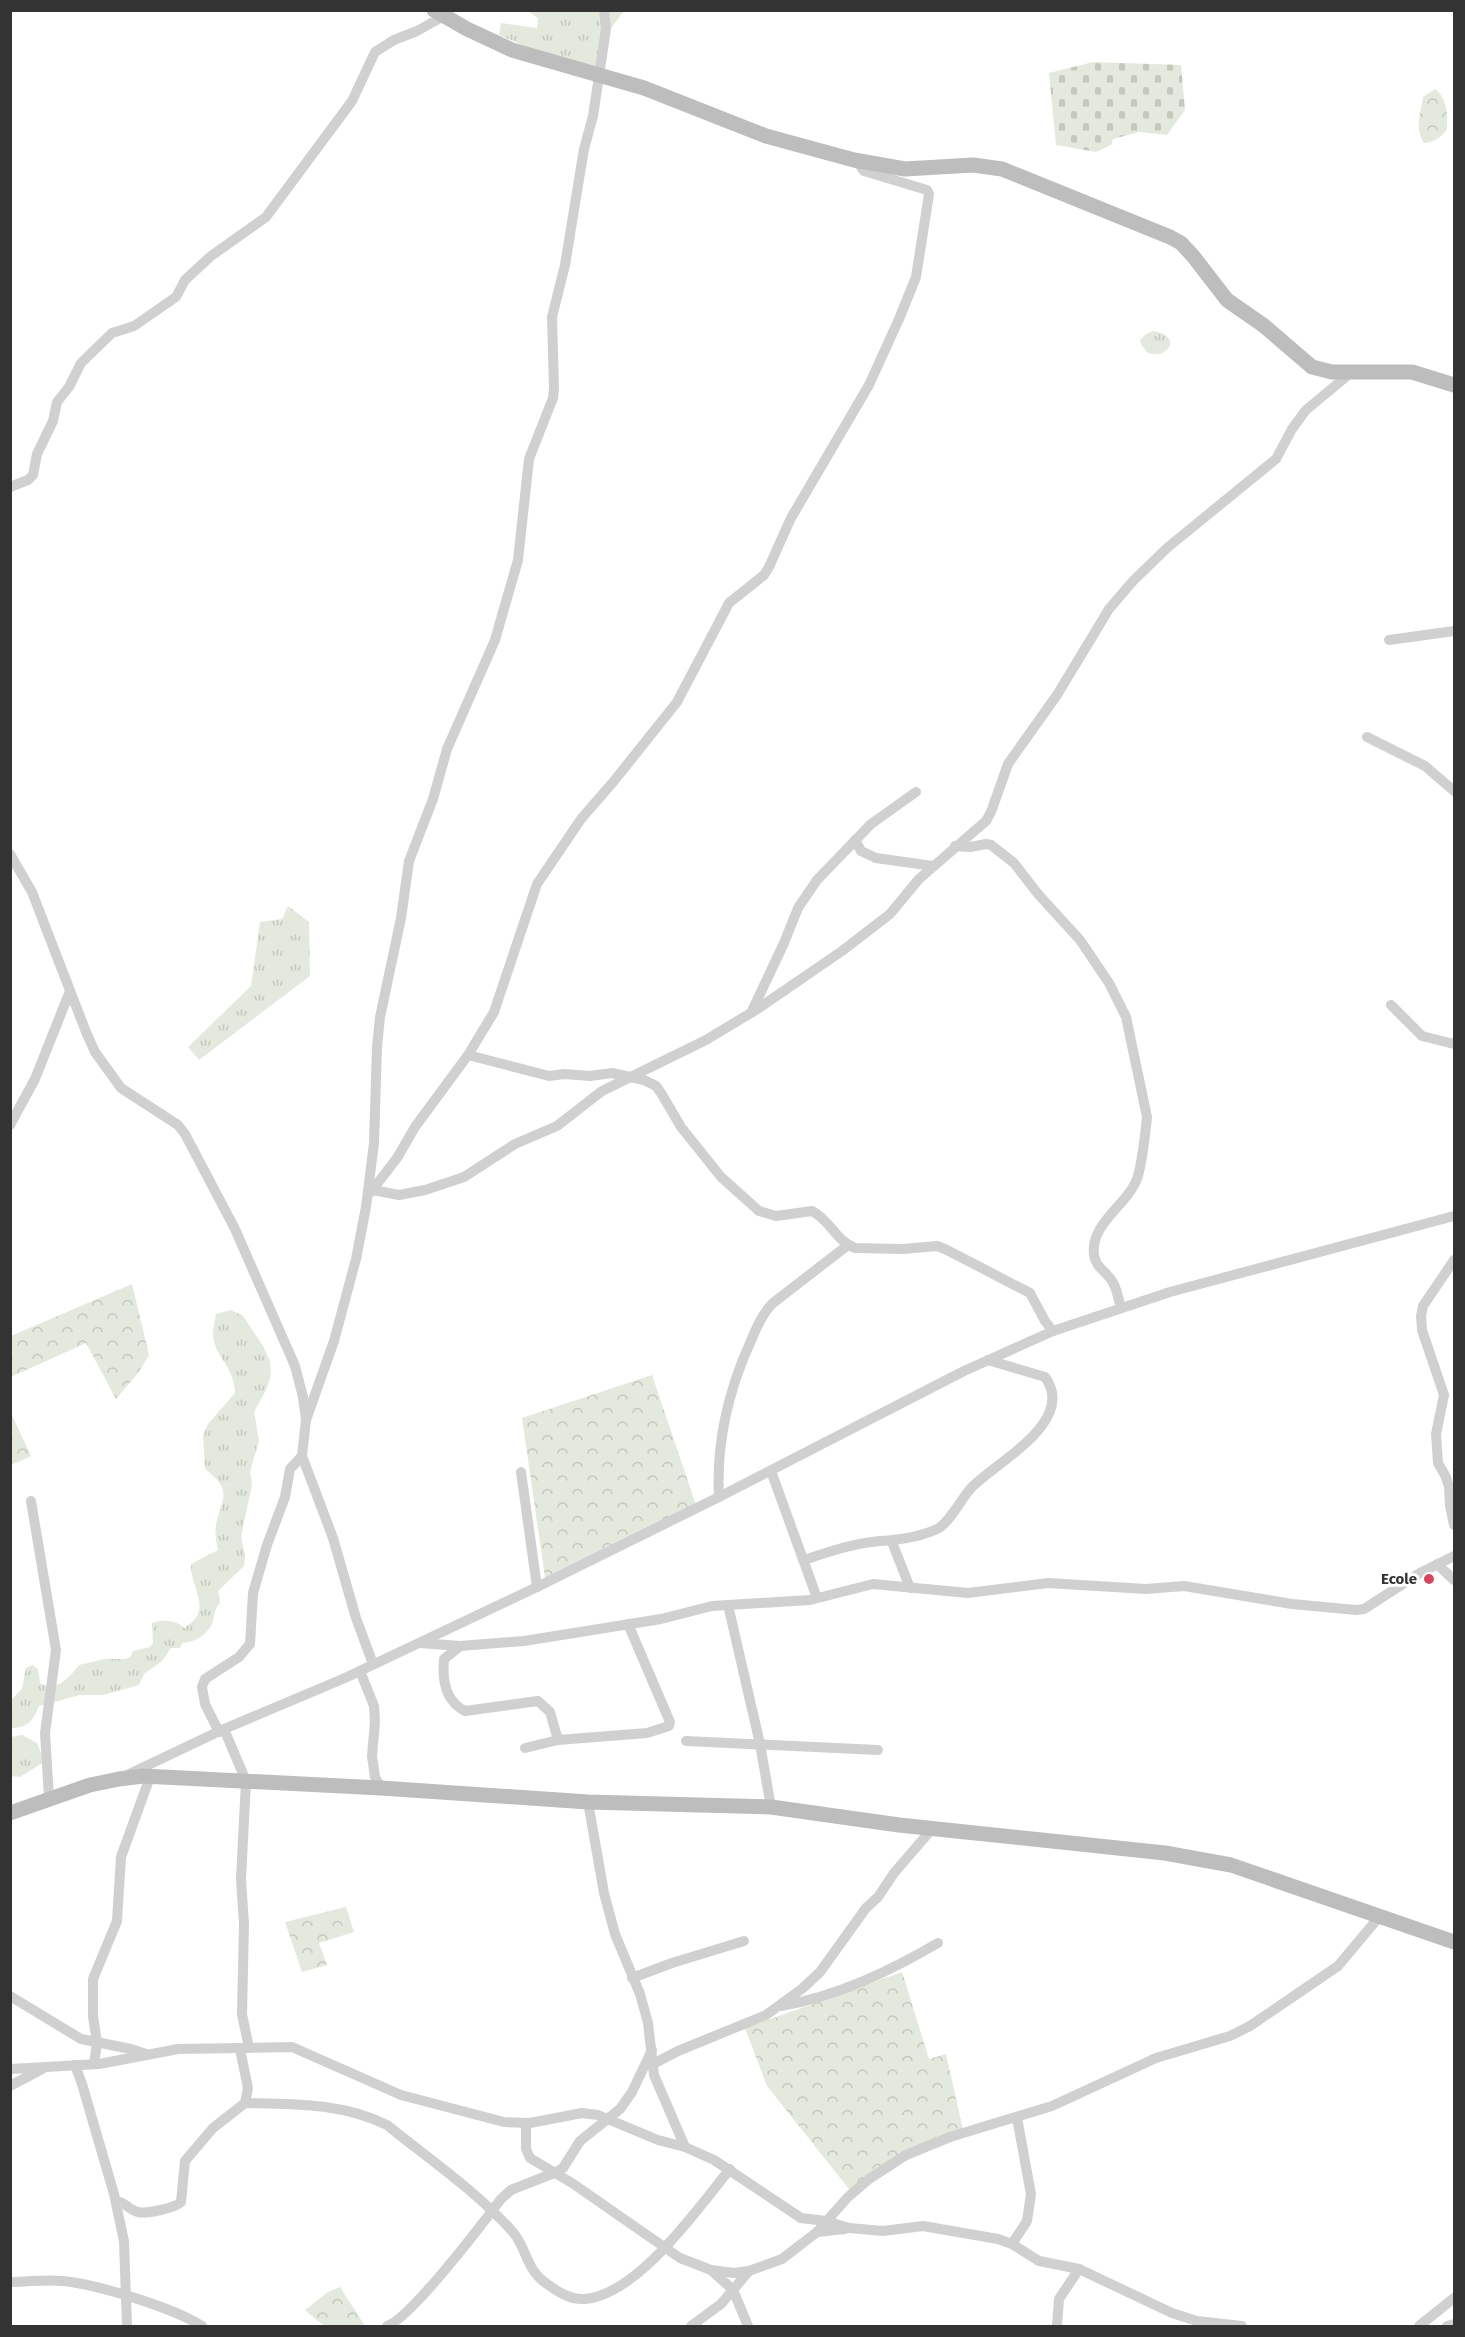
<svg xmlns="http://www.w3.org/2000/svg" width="1465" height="2337" font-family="'Fira Sans',sans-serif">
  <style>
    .grass { fill: url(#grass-tufts) }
    .forest { fill: url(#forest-crowns) }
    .cemetery { fill: url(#cemetery-stones) }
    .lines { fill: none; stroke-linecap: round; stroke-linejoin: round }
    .street { stroke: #d0d0d0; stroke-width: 10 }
    .secondary { stroke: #bdbdbd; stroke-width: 15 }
    .poi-dot { fill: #d8465e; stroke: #fff; stroke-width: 2 }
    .labels { text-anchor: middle; stroke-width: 6; stroke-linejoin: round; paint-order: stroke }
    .poi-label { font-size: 15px; font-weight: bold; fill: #333; stroke: #fff; text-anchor: end }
  </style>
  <defs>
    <pattern id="grass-tufts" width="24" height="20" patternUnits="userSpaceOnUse" patternTransform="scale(1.5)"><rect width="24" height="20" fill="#e3e9dc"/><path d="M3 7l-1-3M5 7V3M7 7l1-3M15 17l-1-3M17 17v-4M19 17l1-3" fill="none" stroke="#c3c8bd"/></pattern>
    <pattern id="forest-crowns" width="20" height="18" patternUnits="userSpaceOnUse" patternTransform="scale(1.5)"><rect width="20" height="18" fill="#e3e9dc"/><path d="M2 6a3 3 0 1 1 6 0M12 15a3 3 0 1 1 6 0" fill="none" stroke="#c3c8bd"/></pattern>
    <pattern id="cemetery-stones" width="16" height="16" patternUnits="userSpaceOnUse" patternTransform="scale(1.5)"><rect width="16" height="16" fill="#e3e9dc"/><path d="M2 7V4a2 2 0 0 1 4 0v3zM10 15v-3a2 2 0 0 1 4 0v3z" fill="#c3c8bd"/></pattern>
  </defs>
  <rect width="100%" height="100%" fill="#fff"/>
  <g class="grass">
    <path d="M528 11H624L603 39 598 68 541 53 499 35 501 23 537 28 538 18Z"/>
    <path d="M1153 331C1184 336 1167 360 1148 353L1142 346 1140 340 1146 334Z"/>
    <path d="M288 906 309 922 310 976 199 1060 188 1047 251 986 260 922 282 919Z"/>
    <path d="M231 1310 243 1316 263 1346 270 1361 271 1375 266 1390 254 1412 259 1441 250 1471 252 1485 241 1537 245 1556 244 1566 218 1591 220 1603C214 1609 215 1613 213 1621 208 1635 196 1642 182 1643L180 1648H171L162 1661 144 1674 139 1685 103 1695H80L39 1706C33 1720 29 1727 13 1728L11 1726V1700L22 1689 26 1668 32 1665 38 1669 40 1683C56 1693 70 1677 79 1665L105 1659H126L131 1656 133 1651 150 1647 153 1643 152 1623C161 1619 177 1620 184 1628 215 1610 190 1589 191 1564L218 1550C216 1540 214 1530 217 1520 225 1493 230 1489 205 1469L203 1436 208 1424 235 1393C235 1367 213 1355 213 1334 213 1327 215 1320 216 1314Z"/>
    <path d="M22 1735 37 1743 44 1762 20 1777 11 1776V1737Z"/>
  </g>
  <g class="forest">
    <path d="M1435 89C1447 98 1448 115 1447 129 1441 138 1434 142 1424 143 1414 127 1421 114 1423 97Z"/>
    <path d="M132 1284 149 1355 138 1373 116 1399 86 1343 11 1377V1336Z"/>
    <path d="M652 1375 697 1508 546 1584 522 1418Z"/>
    <path d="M11 1413 31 1456 11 1465H10Z"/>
    <path d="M346 1907 354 1932 319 1943 327 1965 302 1972 285 1922Z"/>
    <path d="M902 1972 929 2059 946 2054 964 2134 919 2151 853 2194 767 2086 745 2028Z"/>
    <path d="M340 2287 365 2326H324L305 2310 328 2292Z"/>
  </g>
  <path class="cemetery" d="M1093 62 1181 65 1185 110 1167 135 1139 132 1113 139 1111 145 1096 152 1056 145 1049 73Z"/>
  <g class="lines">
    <g class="street">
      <path d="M10 487 28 480 33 475 37 454 53 421 57 402 69 387 81 363 112 333 134 326 176 297 185 280 211 256 266 217 352 101 375 52 394 40 417 31 444 16 443 13"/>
      <path d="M1389 640 1454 631"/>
      <path d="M1367 737 1425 766 1454 791"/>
      <path d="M855 840 861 851 876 858 933 866"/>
      <path d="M955 846 970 847 986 844 991 845 1014 863 1038 894 1080 940 1109 983 1126 1017 1147 1117C1145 1136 1143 1158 1138 1176 1129 1205 1090 1222 1094 1255 1096 1268 1106 1271 1112 1281 1117 1288 1118 1299 1121 1307"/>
      <path d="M10 854 32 892 86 1032 95 1052 121 1088 178 1125 185 1134 235 1229 295 1366 303 1397 306 1420 302 1456 290 1469 285 1497 267 1545 253 1593 250 1644 239 1657 205 1679 202 1687 205 1704 219 1732"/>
      <path d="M1391 1005 1422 1036 1454 1044"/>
      <path d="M751 1013 784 943 798 908 817 880 871 824 916 792"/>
      <path d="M468 1055 549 1076 564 1074 590 1076 612 1073 644 1080 656 1086 661 1093 681 1127 721 1177 759 1211 776 1216 812 1211C830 1220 836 1241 855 1248L903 1249 937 1246 945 1249 1030 1293 1045 1321 1053 1331"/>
      <path d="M10 1125 35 1079 70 991"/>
      <path d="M373 1190 399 1195 425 1190 464 1177 515 1144 557 1126 602 1091 706 1040 759 1008 842 951 890 914 919 879 986 821 991 812 1008 764 1057 695 1109 609 1133 581 1167 548 1276 459 1292 429 1306 410 1353 371"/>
      <path d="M370 1193 397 1158 415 1127 468 1055 494 1012 537 884 581 819 614 781 677 702 729 603 764 575 769 567 791 518 869 385 899 319 916 277 929 194 927 190 864 171 856 160"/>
      <path d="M1454 1260 1423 1306 1421 1316 1422 1330 1444 1395 1436 1434 1437 1448 1438 1463 1446 1477 1449 1487 1450 1506 1454 1525"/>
      <path d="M306 1420 334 1341 356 1259 366 1207 374 1143 377 1047 380 1017 401 918 409 861 433 799 447 749 495 640 518 560 529 459 553 398 554 388 552 317 565 265 584 149 593 116 606 29 604 10"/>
      <path d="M302 1456 333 1538 356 1618 373 1664"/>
      <path d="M771 1471 817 1598"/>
      <path d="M521 1472 537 1587"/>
      <path d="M719 1497C716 1445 728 1391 750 1343 756 1329 762 1314 773 1303L848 1245"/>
      <path d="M31 1501 56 1650 45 1733 49 1798"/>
      <path d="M892 1542 910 1588"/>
      <path d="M804 1560C828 1552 854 1543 880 1541 898 1540 920 1537 937 1529 949 1524 962 1497 972 1487 998 1461 1077 1421 1045 1377L988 1360"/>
      <path d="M1437 1564 1454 1580"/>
      <path d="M728 1605 760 1744 771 1807"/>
      <path d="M420 1643 460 1646 524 1641 661 1619 712 1606 810 1600 873 1584 968 1593 1048 1583 1146 1589 1184 1586 1292 1604 1356 1610 1364 1609 1420 1573 1454 1556"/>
      <path d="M460 1646 444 1659C442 1680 445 1701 465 1711L538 1701 550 1712 558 1740"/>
      <path d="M360 1671 374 1706 375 1722 372 1756 375 1777 381 1788"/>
      <path d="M224 1729 246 1781 241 1879 244 1924 242 2014 249 2048"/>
      <path d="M686 1741 878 1750"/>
      <path d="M525 1748 558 1740 647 1733 669 1726 670 1722 628 1624"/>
      <path d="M127 1775 224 1729 345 1678 537 1587 719 1497 964 1371 1053 1331 1170 1292 1454 1216"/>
      <path d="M588 1802 604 1893 615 1934 640 1994 648 2023 654 2075 685 2147"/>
      <path d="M632 1978 672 1963 744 1941"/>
      <path d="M10 1996 81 2039 131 2049 146 2054"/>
      <path d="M781 2006C838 1996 888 1972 938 1943"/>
      <path d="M94 2064 97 2043 93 2016V1979L117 1921 121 1857 150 1777"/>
      <path d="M653 2064 678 2051 766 2015 803 1988 820 1972 866 1908 878 1897 894 1873 932 1829"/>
      <path d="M75 2065 82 2084 114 2194 124 2241 127 2326"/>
      <path d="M10 2069 99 2064 178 2049 292 2047 401 2095 504 2122 530 2123 582 2113 598 2115 658 2140 685 2147 714 2160 801 2218 826 2221 849 2228 883 2231 923 2226 998 2239 1012 2244 1039 2261 1079 2269 1172 2313 1197 2321 1242 2326"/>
      <path d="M10 2086 42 2069"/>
      <path d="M245 2103C295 2104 342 2103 387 2125 429 2159 476 2191 512 2231 526 2246 526 2268 543 2281 555 2290 569 2300 584 2299 637 2296 698 2208 730 2169"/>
      <path d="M526 2123V2149L530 2158 572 2183 680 2258 711 2270 734 2273 749 2271 782 2259 817 2232 845 2229"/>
      <path d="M116 2201C126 2202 128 2210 138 2212 147 2214 175 2208 181 2202L185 2161 213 2128 245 2103 248 2088 240 2049"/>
      <path d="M817 2232 848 2197 869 2179 906 2155 950 2137 1052 2106 1156 2058 1230 2036 1250 2026 1338 1966 1379 1917"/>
      <path d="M1012 2244 1027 2221 1031 2194 1017 2118"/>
      <path d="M711 2270 733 2290 748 2326"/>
      <path d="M10 2282C31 2282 51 2278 71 2282 105 2287 173 2308 202 2326"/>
      <path d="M387 2326C410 2319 483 2223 501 2199L511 2190 554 2173 563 2168 580 2141 620 2109 632 2092 652 2050"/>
      <path d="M691 2326 721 2304 749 2271"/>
      <path d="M1057 2326 1059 2299 1079 2269"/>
      <path d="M1419 2326 1454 2298"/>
      <path d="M1447 2326 1454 2324"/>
    </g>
    <g class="secondary">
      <path d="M434 10 467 29 512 50 644 88 766 136 854 160 905 169 973 165 1002 169 1170 237 1181 243 1193 256 1227 300 1263 325 1312 367 1332 372H1412L1454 385"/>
      <path d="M10 1813 90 1785 119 1779 143 1776 381 1788 588 1802 771 1807 899 1825 1165 1853 1231 1865 1454 1942"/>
    </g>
  </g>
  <circle class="poi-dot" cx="1429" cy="1579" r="6"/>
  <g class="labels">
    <g class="poi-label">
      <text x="1417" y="1584">Ecole</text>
    </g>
  </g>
  <rect width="1465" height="2337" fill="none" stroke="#333333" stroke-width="24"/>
</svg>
